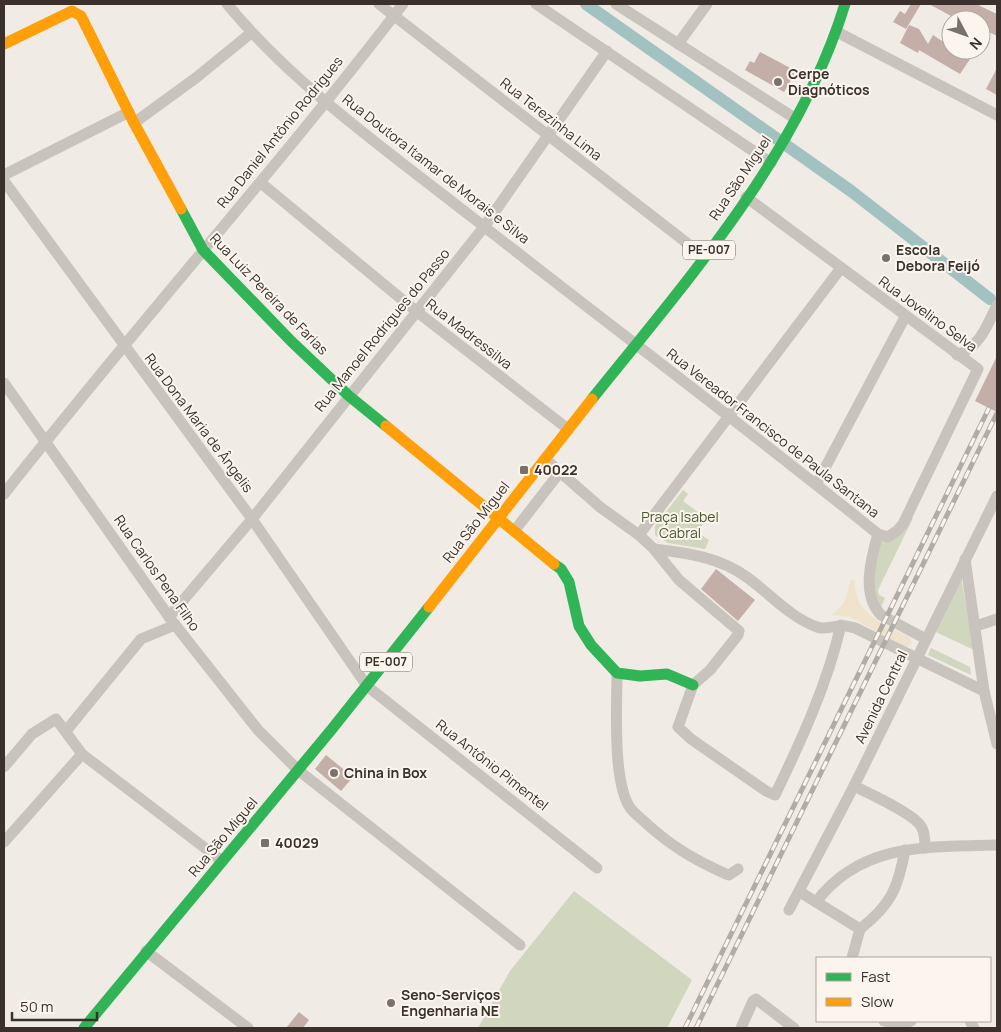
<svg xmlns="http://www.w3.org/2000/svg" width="1001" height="1032" font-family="Manrope,sans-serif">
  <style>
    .green { fill: #d1d6bf }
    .sand { fill: #efe3cc }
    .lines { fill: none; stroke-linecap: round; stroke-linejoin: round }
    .canal { stroke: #a1c2c1; stroke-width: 12 }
    .building { fill: #c3afa7 }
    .street { stroke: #c9c3be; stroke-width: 11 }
    .fast { stroke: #30b455; stroke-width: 11 }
    .slow { stroke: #ff9f0a; stroke-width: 11 }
    .rail-casing { stroke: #b1aca8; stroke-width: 5 }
    .rail { stroke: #fbf5ee; stroke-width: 3; stroke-dasharray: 9; stroke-linecap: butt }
    .poi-dot { fill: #7a716c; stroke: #fbf5ee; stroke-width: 2 }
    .labels { text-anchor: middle; stroke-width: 4; stroke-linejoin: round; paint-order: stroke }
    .shield { fill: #fbf5ee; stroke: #756b66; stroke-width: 1 }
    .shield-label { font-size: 12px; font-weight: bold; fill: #3b302b }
    .poi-label { font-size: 14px; font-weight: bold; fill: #3b302b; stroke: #fbf5ee; text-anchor: start }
    .street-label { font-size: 14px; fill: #3b302b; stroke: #fbf5ee }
    .park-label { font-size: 14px; fill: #4a5a2e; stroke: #fbf5ee }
  </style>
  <rect width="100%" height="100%" fill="#f0ebe5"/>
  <g class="green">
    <path d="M683 490 688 494 683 501 706 518 698 533 709 540 705 549 668 543 655 535V526Z"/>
    <path d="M909 516 913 518 878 590 879 595 885 598 880 610 868 591 880 543Z"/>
    <path d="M961 577 974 650 936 632Z"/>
    <path d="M931 648 970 667 971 675 928 655Z"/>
    <path d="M574 891 692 980 667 1028H478L510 971Z"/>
  </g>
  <path class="sand" d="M851 579 855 581C853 614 884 624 909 637L912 643 908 647 905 648 850 617 832 615 844 603Z"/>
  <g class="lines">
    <path class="canal" d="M586 4 851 191 990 299"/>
  </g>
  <g class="building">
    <path d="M911 4H921L906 29 893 22 900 11 905 14Z"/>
    <path d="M929 4H976L997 14V36L981 28V20H965L953 14 951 16Z"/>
    <path d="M909 25 919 29 928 44 933 35 951 47V50H976L960 74 919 50 918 53 900 43Z"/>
    <path d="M760 52 796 71 784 92 745 70 750 61 754 63Z"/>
    <path d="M997 68V95L986 89Z"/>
    <path d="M997 356V412L975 401Z"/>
    <path d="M716 569 755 600 738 621 701 589Z"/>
    <path d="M326 755 353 777 341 791 315 769Z"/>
    <path d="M299 1012 309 1020 303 1028H286Z"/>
  </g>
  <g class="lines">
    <g class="street">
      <path d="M227 4C294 85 385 149 468 214 604 321 743 425 878 534 871 558 861 595 881 615L926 639"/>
      <path d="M379 4 705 257"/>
      <path d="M536 4 771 163"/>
      <path d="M616 4 796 119"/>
      <path d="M837 32 997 115"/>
      <path d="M678 44 707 4"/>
      <path d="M134 123 197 77 251 33"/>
      <path d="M4 175 129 112"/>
      <path d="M4 181 252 519 367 686 597 868"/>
      <path d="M261 183 416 311 568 429"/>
      <path d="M746 197 978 369 903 524 898 530 888 537 878 534"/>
      <path d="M957 355C980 347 988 324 997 305"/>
      <path d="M4 383 172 621 258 730 298 770 520 945"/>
      <path d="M545 459 600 507 639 535 654 549 679 580 739 631 738 635 710 670 693 685 678 727 691 739 766 791 775 795C802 739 827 685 841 625"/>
      <path d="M817 483 905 317"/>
      <path d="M4 494C134 328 275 171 403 4"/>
      <path d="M515 530 560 472"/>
      <path d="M639 535 841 268"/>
      <path d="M654 549C687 553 720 557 748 578 770 594 791 618 817 627 825 630 832 626 840 626 845 625 850 627 855 628L984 691"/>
      <path d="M965 559 984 691 997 744"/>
      <path d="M169 617 252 519 484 227 607 51"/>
      <path d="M976 626 997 619"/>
      <path d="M617 673C617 705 612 784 631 809 636 815 643 820 648 825 674 848 695 860 726 874L729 875 738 869"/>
      <path d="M66 731 141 639 175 625"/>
      <path d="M4 767 32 734 56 719 82 754 222 861"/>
      <path d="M854 786C868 793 917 815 922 828 925 834 925 841 925 848"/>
      <path d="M4 842 82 754"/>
      <path d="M800 892 860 929 852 958"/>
      <path d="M816 902C861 842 929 847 997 845"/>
      <path d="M789 910 854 786 997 496"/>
      <path d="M860 929C891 905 898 888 905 850"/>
      <path d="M146 951 248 1028"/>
      <path d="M884 1021 901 1025 911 1021"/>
      <path d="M970 1021 974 1028"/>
      <path d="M741 1028 753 1001 756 999 794 1028"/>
    </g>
    <g class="fast">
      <path d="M181 209 203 250 291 341 349 396 386 426"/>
      <path d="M592 399C689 278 799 154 845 4"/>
      <path d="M554 564 561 569 569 582 579 626 591 645 617 673 640 676 667 674 693 685"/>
      <path d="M84 1028 332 729 429 607"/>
    </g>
    <g class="slow">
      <path d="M4 44 72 11 81 16 134 123 181 209"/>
      <path d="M386 426 554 564"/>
      <path d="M429 607 592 399"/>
    </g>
    <g class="rail-casing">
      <g id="rail">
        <path d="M685 1028 989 408"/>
        <path d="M696 1028 997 413"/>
      </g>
    </g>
    <use href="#rail" class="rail"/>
  </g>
  <g class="poi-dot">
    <circle cx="778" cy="82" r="5"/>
    <circle cx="886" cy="258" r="5"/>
    <rect x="519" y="465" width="10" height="10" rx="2.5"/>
    <circle cx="334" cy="773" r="5"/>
    <rect x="260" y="838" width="10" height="10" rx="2.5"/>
    <circle cx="391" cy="1003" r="5"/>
  </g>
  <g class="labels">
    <g class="shield">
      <rect x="683" y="240.5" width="52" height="19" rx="4"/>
      <rect x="360" y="652.5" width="52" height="19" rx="4"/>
    </g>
    <g class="shield-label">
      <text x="709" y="254">PE-007</text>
      <text x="386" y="666">PE-007</text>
    </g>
    <g class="poi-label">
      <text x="788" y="79">Cerpe<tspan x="788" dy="16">Diagnóticos</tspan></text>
      <text x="896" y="255">Escola<tspan x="896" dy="16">Debora Feijó</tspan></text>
      <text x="534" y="475">40022</text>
      <text x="344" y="778">China in Box</text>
      <text x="275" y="848">40029</text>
      <text x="401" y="1000">Seno-Serviços<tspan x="401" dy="16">Engenharia NE</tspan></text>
    </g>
    <g class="street-label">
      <text transform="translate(551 119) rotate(38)" y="5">Rua Terezinha Lima</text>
      <text transform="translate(280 132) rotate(-51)" y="5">Rua Daniel Antônio Rodrigues</text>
      <text transform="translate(436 169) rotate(38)" y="5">Rua Doutora Itamar de Morais e Silva</text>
      <text transform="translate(740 178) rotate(-56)" y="5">Rua São Miguel</text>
      <text transform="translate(269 294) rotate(46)" y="5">Rua Luiz Pereira de Farias</text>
      <text transform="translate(928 314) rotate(36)" y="5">Rua Jovelino Selva</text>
      <text transform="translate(382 330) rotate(-51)" y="5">Rua Manoel Rodrigues do Passo</text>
      <text transform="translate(469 334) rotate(38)" y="5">Rua Madressilva</text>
      <text transform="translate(199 423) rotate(53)" y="5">Rua Dona Maria de Ângelis</text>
      <text transform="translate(773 433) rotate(38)" y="5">Rua Vereador Francisco de Paula Santana</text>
      <text transform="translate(476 522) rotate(-52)" y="5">Rua São Miguel</text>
      <text transform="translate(157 573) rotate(55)" y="5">Rua Carlos Pena Filho</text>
      <text transform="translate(881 697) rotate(-64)" y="5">Avenida Central</text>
      <text transform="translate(492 765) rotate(38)" y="5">Rua Antônio Pimentel</text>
      <text transform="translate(223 837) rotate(-50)" y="5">Rua São Miguel</text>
    </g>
    <g class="park-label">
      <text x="680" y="522">Praça Isabel<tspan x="680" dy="16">Cabral</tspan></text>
    </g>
  </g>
  <rect width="1001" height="1032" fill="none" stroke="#3b302b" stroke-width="10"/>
  <rect x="816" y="957" width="175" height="65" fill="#fbf5ee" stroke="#aea6a0"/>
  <rect x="826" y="973" width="25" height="8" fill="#30b455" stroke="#aea6a0"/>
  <text x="861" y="982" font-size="15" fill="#3b302b">Fast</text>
  <rect x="826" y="998" width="25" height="8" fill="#ff9f0a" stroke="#aea6a0"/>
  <text x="861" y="1007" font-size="15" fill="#3b302b">Slow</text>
  <g transform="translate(966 35) rotate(131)"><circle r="24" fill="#fbf5ee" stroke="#aea6a0"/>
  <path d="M0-4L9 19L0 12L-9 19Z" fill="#7a716c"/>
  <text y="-8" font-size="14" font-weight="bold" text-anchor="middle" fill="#3b302b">N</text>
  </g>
  <path d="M12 1012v8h85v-8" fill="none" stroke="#3b302b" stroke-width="2.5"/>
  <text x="20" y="1012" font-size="15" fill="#3b302b" stroke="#fbf5ee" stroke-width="4" paint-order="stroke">50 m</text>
</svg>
